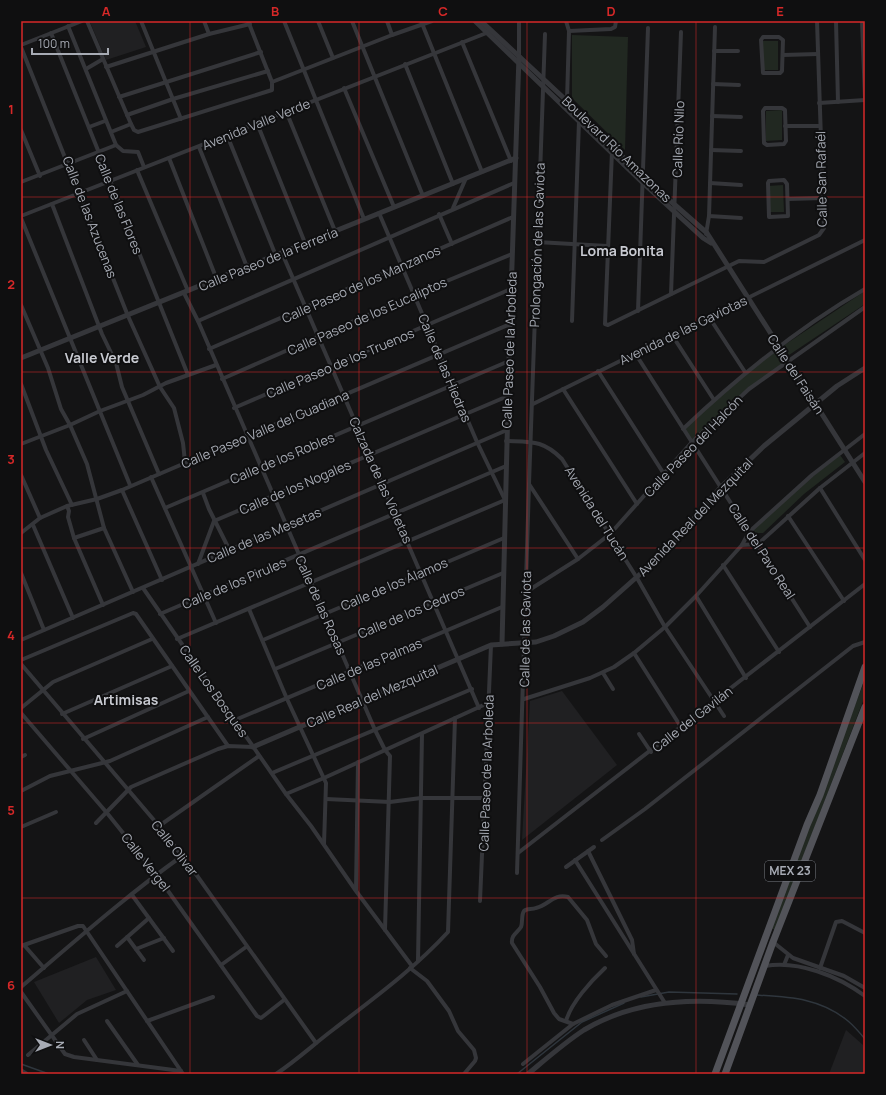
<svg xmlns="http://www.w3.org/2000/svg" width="886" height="1095" font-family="Manrope,sans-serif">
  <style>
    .built { fill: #202022 }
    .green { fill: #212821 }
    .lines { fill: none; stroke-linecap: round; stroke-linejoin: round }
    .stream { stroke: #2f363d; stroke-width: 1.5 }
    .minor { stroke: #35363a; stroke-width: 4 }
    .tertiary { stroke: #35363a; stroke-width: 5 }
    .primary { stroke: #525359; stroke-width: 7 }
    .grid { fill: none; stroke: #d62828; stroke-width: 1; stroke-opacity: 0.55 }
    .labels { text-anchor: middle; stroke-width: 4; stroke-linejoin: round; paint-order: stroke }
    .shield { fill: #0f0f10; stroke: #797c83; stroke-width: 1 }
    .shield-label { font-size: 12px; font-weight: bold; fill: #a7abb4 }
    .street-label { font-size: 13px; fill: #a7abb4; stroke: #0f0f10 }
    .neighbourhood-label { font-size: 14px; font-weight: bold; fill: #c8cad1; stroke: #0f0f10 }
    .neatline { fill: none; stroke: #d62828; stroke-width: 1.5 }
    .grid-label { font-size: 13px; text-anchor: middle; font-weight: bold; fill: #d62828 }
  </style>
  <rect width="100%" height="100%" fill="#141415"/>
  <g class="built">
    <path d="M94 21H135L146 47 106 60 90 22Z"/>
    <path d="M562 691 617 765 522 840 530 701Z"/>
    <path d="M96 957 116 990 87 1000 59 1023 34 982Z"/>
    <path d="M846 1030 863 1045 865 1050V1074H829Z"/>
  </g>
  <g class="green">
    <path d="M572 35 628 37 625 150 572 98Z"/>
    <rect x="762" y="41" width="16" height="29"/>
    <path d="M782 110V140L766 141V111Z"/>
    <path d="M783 185 784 212H769L768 186Z"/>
    <path d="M865 291V304L789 355 783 346Z"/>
    <path d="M778 346 787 361 737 397 692 442 684 428Z"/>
    <path d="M840 455 845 462 804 494 763 533H756L753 530 798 488Z"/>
    <path d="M865 679V696L775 930 771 928Z"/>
  </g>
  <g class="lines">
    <g class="stream">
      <path d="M756 995C790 997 820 998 848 1021 854 1026 860 1033 865 1039"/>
      <path d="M641 997 669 992 737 994"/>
      <path d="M21 1064 49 1074"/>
      <path d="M517 1074 582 1022 624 1003"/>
    </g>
    <g class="minor">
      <path d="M87 21 131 124 134 130 138 132 272 90V82L248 21"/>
      <path d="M141 21 181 119"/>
      <path d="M204 21 209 34"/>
      <path d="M284 21 364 219"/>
      <path d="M318 21 333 58"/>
      <path d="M352 21 423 196"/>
      <path d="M387 21 392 35"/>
      <path d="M421 21 482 172"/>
      <path d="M566 21 569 31 567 101"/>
      <path d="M836 21 838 102"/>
      <path d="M862 21 865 98"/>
      <path d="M68 26 116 145 123 151 138 152 144 167"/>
      <path d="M569 31 611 29 615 27 616 21"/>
      <path d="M51 33 188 375"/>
      <path d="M763 37H779L783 40 782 71 780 73H763L761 40Z"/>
      <path d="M462 42 511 161"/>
      <path d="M21 45 82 21"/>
      <path d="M21 47 128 316 160 387 174 408 183 443 185 462"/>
      <path d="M714 51H738"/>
      <path d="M783 55 818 54"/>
      <path d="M519 56V21"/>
      <path d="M405 64 453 184"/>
      <path d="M106 67 209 34 250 24"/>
      <path d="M86 69 103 59"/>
      <path d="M272 82 392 35 432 21"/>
      <path d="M713 84 739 85"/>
      <path d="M344 88 394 207"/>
      <path d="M119 97 261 52"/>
      <path d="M819 103 865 100"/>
      <path d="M765 108H782L785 110 786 141 784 144 767 145 764 143 763 111Z"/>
      <path d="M286 111 335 231"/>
      <path d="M127 115 173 99 268 71"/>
      <path d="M712 116 741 117"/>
      <path d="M257 123 305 243"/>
      <path d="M785 126H820"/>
      <path d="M89 127 105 121"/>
      <path d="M21 130 40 176"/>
      <path d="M111 132 131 124"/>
      <path d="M227 135 276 256"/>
      <path d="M199 147 247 267"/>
      <path d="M711 150 741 151"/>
      <path d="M612 151 605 324 608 325 739 261 764 262 819 235 824 228 817 21"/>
      <path d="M169 158 217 280"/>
      <path d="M137 170 188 291"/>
      <path d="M784 180 787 184 788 216 769 217 768 183 769 181Z"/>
      <path d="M21 182 116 145"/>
      <path d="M710 183 741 185"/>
      <path d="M788 199 823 198"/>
      <path d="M52 204 102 334 116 363 122 387 159 474"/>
      <path d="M453 208 466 178"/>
      <path d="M439 214 452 244"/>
      <path d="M21 216 489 32"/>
      <path d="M709 216 741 218"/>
      <path d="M21 218 130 485"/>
      <path d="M706 234 709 216 715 27"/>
      <path d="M537 242 607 246"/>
      <path d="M282 253 479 708"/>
      <path d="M184 293 198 321 375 730 385 750 390 756 385 930"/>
      <path d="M671 294 681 32"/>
      <path d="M21 305 48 368 61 409 70 425 87 464 104 528 133 592"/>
      <path d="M638 311 648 28"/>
      <path d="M709 317 745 372"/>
      <path d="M198 321 514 183"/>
      <path d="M572 321 579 121"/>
      <path d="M672 335 714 400"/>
      <path d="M209 349 513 217"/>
      <path d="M635 353 810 627"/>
      <path d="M598 371 664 474"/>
      <path d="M222 379 413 295 512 254"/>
      <path d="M21 384 46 450 72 505"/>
      <path d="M563 389 637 504"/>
      <path d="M533 404 865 240"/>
      <path d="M234 408 511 289"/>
      <path d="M683 429C739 376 799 327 865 289"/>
      <path d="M506 441C532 442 543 440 562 459L637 578 665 627 724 716"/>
      <path d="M21 444 70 425 100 411 143 395 166 383 216 365"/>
      <path d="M21 475 40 518"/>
      <path d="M151 477 216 623"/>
      <path d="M529 484 578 559"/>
      <path d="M820 488 865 560"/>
      <path d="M122 490 162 580"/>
      <path d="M203 493 209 509 229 549"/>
      <path d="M67 506 69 511 68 517 74 538 103 605"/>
      <path d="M165 508 509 361"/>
      <path d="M788 516 844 601"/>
      <path d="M33 525 73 618"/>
      <path d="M21 533 40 518 67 506 97 499 122 490 510 324"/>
      <path d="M74 538 104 528"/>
      <path d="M742 545 758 544 820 488 865 453"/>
      <path d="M198 564 214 521 508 396"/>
      <path d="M723 565 779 652"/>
      <path d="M21 573 44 630"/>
      <path d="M143 588 286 794 311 826 356 891 412 966"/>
      <path d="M526 592 578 559 610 534 692 442 749 389 865 307"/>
      <path d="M696 596 746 678"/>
      <path d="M249 609 287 699 326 783 324 844"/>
      <path d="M160 614 506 466"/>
      <path d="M177 639 505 500 477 442 379 213"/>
      <path d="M21 640 507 430"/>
      <path d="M263 640 504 538"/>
      <path d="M634 653 681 727"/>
      <path d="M21 660 133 613 136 614 228 746"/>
      <path d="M21 664 159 826 193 870 316 1043"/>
      <path d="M275 669 503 573"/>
      <path d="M603 673 613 689"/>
      <path d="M524 699 590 678 614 667 634 653 665 627 696 596 742 545 749 532 812 475 865 434"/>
      <path d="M21 708 53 682 152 639"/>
      <path d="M21 713 107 813 156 874 257 1016 261 1018 284 1000"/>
      <path d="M62 714 172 666"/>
      <path d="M235 720 502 607"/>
      <path d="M639 734 651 752"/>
      <path d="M83 739 189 691"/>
      <path d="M21 757 25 755"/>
      <path d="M272 773 472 689"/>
      <path d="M21 791 50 776 110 761 208 717"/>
      <path d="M286 794 324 778 488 703"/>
      <path d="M326 799 390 802 421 798H485"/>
      <path d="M96 823 131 787 218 749 228 746 253 747"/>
      <path d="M159 826 259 756"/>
      <path d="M21 827 56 812"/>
      <path d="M602 840 645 809 853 646 865 642"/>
      <path d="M588 851 632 940 634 954"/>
      <path d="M518 853 865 584"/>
      <path d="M575 860 665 1003"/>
      <path d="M566 867 594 847"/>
      <path d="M517 873 529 484 545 34"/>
      <path d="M356 890 358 762"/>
      <path d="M132 895 173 951"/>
      <path d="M480 901 491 645"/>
      <path d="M127 937 144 960"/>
      <path d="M773 942 793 958 844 976 865 988"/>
      <path d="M24 945 44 968"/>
      <path d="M21 946 78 926H83L183 1074"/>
      <path d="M117 946 149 918"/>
      <path d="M136 949 164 938"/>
      <path d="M418 961 422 734"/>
      <path d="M221 965 246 947"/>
      <path d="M784 965 788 955"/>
      <path d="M765 966C798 960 838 976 865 996"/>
      <path d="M410 968 427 981 449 1011 458 1031 474 1050 476 1058 475 1061 464 1074"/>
      <path d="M820 968 836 922 842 921 865 933"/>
      <path d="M21 987C74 942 126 896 182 856"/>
      <path d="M21 992 65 1054 74 1057 181 1071"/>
      <path d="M107 1021 138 1065"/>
      <path d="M147 1021 213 997"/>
      <path d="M566 1021C571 1003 591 981 605 968"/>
      <path d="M573 1024 559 1019 554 1013 540 987 512 943C511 935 517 933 521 927 523 922 521 915 524 911 527 908 532 910 536 908 549 905 554 893 568 897L587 920 596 944 606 956"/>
      <path d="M84 1040 97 1060"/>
      <path d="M28 1055 77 1014 127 991"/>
      <path d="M523 1064 573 1024 612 1005 656 990"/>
      <path d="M276 1074C297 1060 314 1044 334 1029 374 998 414 969 448 932L455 718"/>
    </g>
    <g class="tertiary">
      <path d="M475 21 643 183 703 238 711 243"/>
      <path d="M481 21 567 101 643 177 707 233 865 482"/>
      <path d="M21 358 516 158"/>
      <path d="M502 644 510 324 519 56"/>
      <path d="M253 747 491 645 536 642 554 636 583 622 603 607 665 552 721 487 764 446 837 386 865 368"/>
      <path d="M21 1071 26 1074"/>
      <path d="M528 1074C546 1059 564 1043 584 1030 634 1000 693 997 750 1005"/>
    </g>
    <g class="primary">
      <path d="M715 1074 807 825 820 795 865 667"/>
      <path d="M725 1074 773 942 865 707"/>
    </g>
  </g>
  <path class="grid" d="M190 21V1074M359 21V1074M527 21V1074M696 21V1074M21 197H865M21 372H865M21 548H865M21 723H865M21 898H865"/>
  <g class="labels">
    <rect class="shield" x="765" y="861" width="50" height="20" rx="3"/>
    <g class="shield-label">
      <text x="790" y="875">MEX 23</text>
    </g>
    <g class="street-label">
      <text transform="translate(256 124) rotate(-22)" y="5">Avenida Valle Verde</text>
      <text transform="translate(678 139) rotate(-88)" y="5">Calle Río Nilo</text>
      <text transform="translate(617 149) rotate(44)" y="5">Boulevard Río Amazonas</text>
      <text transform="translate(821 179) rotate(-91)" y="5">Calle San Rafaél</text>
      <text transform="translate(119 204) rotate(68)" y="5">Calle de las Flores</text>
      <text transform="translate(90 217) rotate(69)" y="5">Calle de las Azucenas</text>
      <text transform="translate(537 245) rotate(-88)" y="5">Prolongación de las Gaviota</text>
      <text transform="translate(268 259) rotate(-22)" y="5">Calle Paseo de la Ferrería</text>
      <text transform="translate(361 284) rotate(-24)" y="5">Calle Paseo de los Manzanos</text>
      <text transform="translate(367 316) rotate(-24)" y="5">Calle Paseo de los Eucaliptos</text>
      <text transform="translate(683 330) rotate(-26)" y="5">Avenida de las Gaviotas</text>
      <text transform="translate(509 350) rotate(-88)" y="5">Calle Paseo de la Arboleda</text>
      <text transform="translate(340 363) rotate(-23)" y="5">Calle Paseo de los Truenos</text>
      <text transform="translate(445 368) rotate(67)" y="5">Calle de las Hiedras</text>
      <text transform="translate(796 374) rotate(57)" y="5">Calle del Faisán</text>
      <text transform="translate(265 429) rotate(-23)" y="5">Calle Paseo Valle del Guadiana</text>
      <text transform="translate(693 446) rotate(-46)" y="5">Calle Paseo del Halcón</text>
      <text transform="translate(282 458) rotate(-23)" y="5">Calle de los Robles</text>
      <text transform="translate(381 480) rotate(66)" y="5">Calzada de las Violetas</text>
      <text transform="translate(295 487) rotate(-23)" y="5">Calle de los Nogales</text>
      <text transform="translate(597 513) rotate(58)" y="5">Avenida del Tucán</text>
      <text transform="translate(695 517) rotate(-46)" y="5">Avenida Real del Mezquital</text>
      <text transform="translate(264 535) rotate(-23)" y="5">Calle de las Mesetas</text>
      <text transform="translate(762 551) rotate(57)" y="5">Calle del Pavo Real</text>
      <text transform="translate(234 583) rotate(-23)" y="5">Calle de los Pirules</text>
      <text transform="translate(394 584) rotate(-23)" y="5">Calle de los Álamos</text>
      <text transform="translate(321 605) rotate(66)" y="5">Calle de las Rosas</text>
      <text transform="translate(411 612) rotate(-23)" y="5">Calle de los Cedros</text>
      <text transform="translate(525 629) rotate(-89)" y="5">Calle de las Gaviota</text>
      <text transform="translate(369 664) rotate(-23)" y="5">Calle de las Palmas</text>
      <text transform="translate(214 691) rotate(55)" y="5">Calle Los Bosques</text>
      <text transform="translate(372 696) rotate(-23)" y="5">Calle Real del Mezquital</text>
      <text transform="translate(692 719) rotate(-38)" y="5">Calle del Gavilán</text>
      <text transform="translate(486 773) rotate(-88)" y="5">Calle Paseo de la Arboleda</text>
      <text transform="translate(175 848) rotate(52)" y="5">Calle Olivar</text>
      <text transform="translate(146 862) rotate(52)" y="5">Calle Vergel</text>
    </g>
    <g class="neighbourhood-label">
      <text x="622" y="256">Loma Bonita</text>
      <text x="102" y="363">Valle Verde</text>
      <text x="126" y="705">Artimisas</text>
    </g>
  </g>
  <rect width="886" height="1095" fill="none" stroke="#0f0f10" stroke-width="44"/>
  <g transform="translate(50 1045) rotate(90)" stroke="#0f0f10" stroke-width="3" paint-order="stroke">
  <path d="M0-3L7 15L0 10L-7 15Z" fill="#a7abb4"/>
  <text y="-6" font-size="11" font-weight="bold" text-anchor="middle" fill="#a7abb4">N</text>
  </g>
  <path d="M32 48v6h76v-6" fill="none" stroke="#a7abb4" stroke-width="2"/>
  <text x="38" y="48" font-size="12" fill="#a7abb4" stroke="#0f0f10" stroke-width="3" paint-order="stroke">100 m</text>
  <rect x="22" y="22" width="842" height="1051" class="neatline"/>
  <g class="grid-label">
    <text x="106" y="16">A</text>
    <text x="275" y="16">B</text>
    <text x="443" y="16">C</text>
    <text x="611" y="16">D</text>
    <text x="780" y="16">E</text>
    <text x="11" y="114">1</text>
    <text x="11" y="289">2</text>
    <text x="11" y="464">3</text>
    <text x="11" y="640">4</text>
    <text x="11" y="815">5</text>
    <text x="11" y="990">6</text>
  </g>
</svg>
